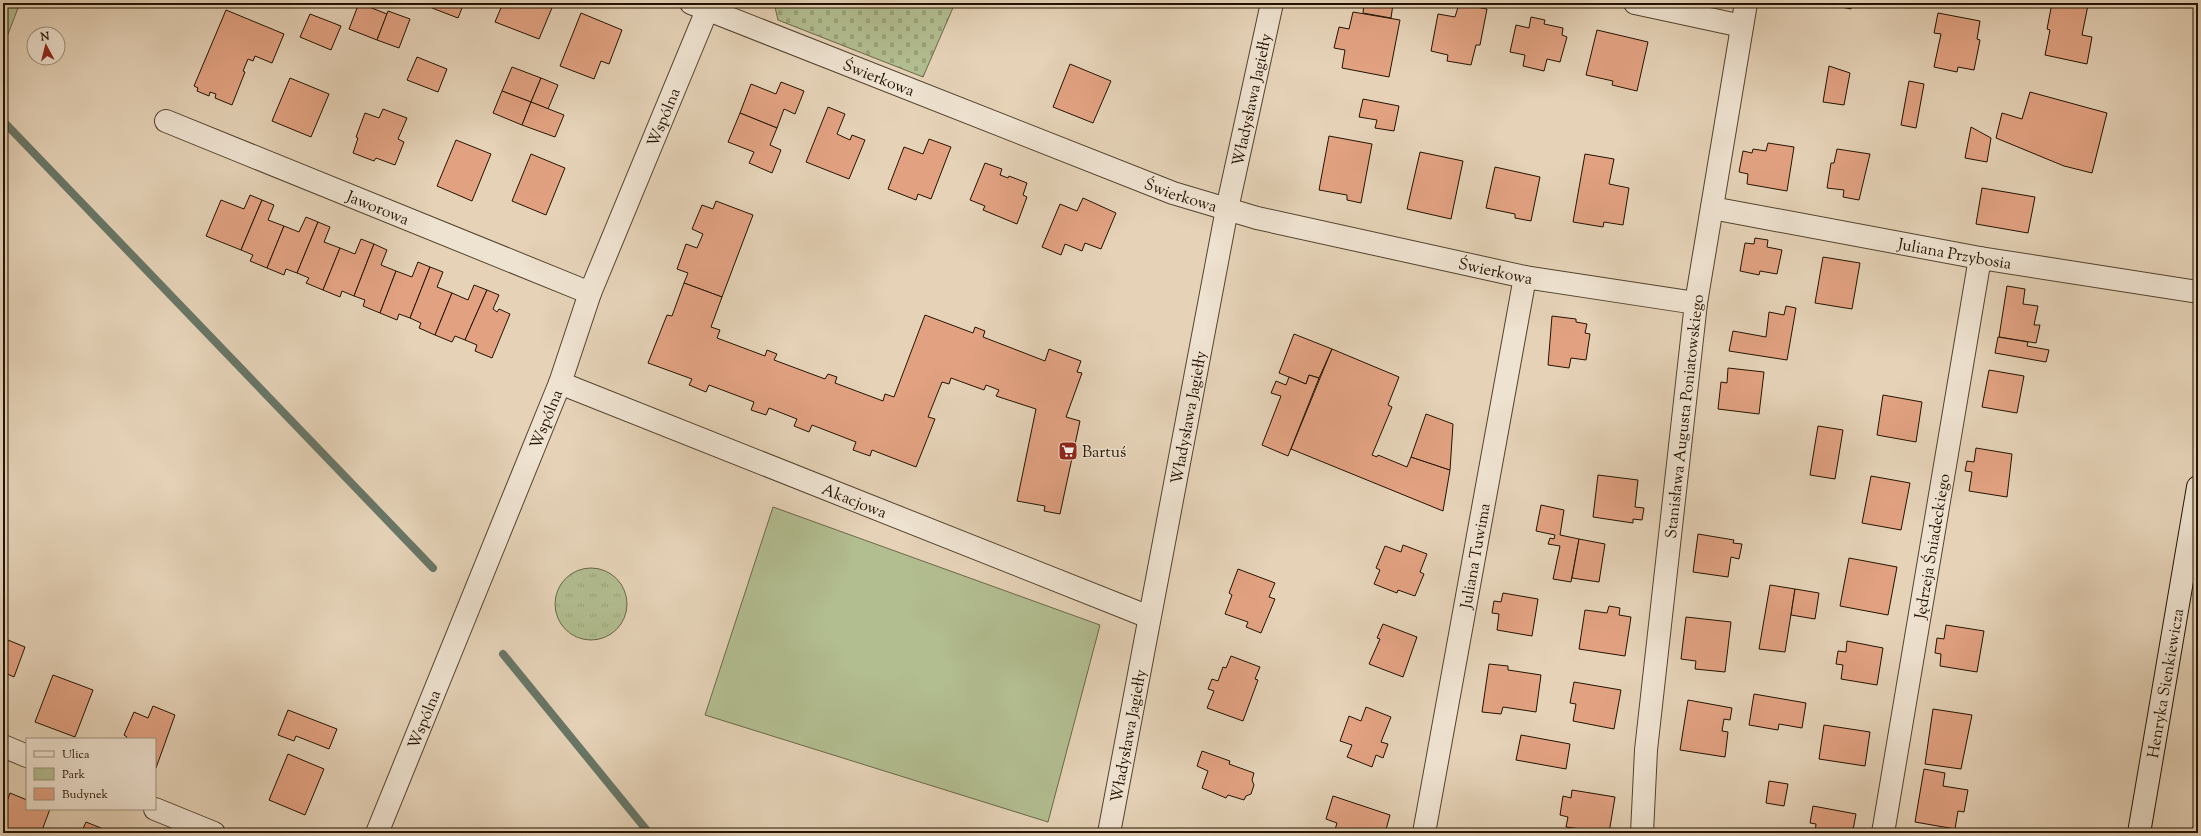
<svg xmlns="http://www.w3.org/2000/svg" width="2201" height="836" font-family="'Sorts Mill Goudy',serif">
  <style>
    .green { fill: #b2bd90; stroke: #6a6848 }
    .cemetery { fill: url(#cemetery-stones); stroke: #6a6848 }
    .park { fill: url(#park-tufts); stroke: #6a6848 }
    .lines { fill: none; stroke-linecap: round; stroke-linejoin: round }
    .stream { stroke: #687667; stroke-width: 8 }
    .building { fill: #e2a282; stroke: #231300 }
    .minor-casing { stroke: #54432e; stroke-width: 24 }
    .secondary-casing { stroke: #231300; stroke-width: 24 }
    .minor { stroke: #eee2d0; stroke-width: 22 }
    .secondary { stroke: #eee2d0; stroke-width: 22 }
    .rail-casing { stroke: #231300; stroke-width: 4.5 }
    .rail { stroke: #eee2d0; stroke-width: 3; stroke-dasharray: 9; stroke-linecap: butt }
    .labels { text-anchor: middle; stroke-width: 3; stroke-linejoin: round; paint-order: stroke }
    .street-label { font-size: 16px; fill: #231300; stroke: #eee2d0 }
    .poi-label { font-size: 16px; fill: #231300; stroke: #eee2d0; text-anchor: start }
  </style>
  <defs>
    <pattern id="cemetery-stones" width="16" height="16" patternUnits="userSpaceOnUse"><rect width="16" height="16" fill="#b2bd90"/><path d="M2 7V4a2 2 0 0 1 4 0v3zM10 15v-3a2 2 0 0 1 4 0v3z" fill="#99a27a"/></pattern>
    <pattern id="park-tufts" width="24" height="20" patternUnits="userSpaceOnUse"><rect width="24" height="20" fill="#b2bd90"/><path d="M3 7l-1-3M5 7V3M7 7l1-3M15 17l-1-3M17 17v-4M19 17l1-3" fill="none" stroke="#99a27a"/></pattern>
  </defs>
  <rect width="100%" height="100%" fill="#e5d2b7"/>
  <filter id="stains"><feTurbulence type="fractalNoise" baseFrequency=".005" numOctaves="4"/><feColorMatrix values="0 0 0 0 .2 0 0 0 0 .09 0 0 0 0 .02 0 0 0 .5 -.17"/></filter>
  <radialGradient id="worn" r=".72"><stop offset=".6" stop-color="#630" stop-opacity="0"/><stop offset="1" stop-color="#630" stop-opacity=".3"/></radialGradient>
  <g class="green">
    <path d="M3 3H20L3 47Z"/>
    <path d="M773 507 1100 625 1048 822 705 715Z"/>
  </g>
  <path class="cemetery" d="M774 3H955L923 77 778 20Z"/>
  <circle class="park" cx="591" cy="604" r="36"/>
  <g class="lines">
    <g class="stream">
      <path d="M3 121 433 568"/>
      <path d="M503 654 649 833"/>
    </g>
  </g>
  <g class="building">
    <path d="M359 3 387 14 377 40 349 29Z"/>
    <path d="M434 3H464L458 18 432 8Z"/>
    <path d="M503 3H554L539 39 495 22Z"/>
    <path d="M1364 3 1393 4 1391 18 1363 13Z"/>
    <path d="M1823 3H1852L1851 9Z"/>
    <path d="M2052 3H2076L2088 5 2082 35 2092 37 2087 64 2045 55 2050 30 2047 29Z"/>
    <path d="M1459 4 1487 9 1480 45H1476L1471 65 1447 61 1448 55 1431 51 1438 14 1455 17Z"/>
    <path d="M226 10 284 34 272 63 255 56 253 61 248 59 243 71 245 72 232 105 215 98 216 94 210 92 209 96 197 91 198 88 194 86Z"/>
    <path d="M388 11 410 19 399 48 377 40Z"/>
    <path d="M1353 12 1400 20 1389 77 1342 68 1345 50 1334 48 1339 27 1349 29Z"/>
    <path d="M581 13 622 30 609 64 601 61 594 79 560 66Z"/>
    <path d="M1938 13 1980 21 1977 39 1980 40 1974 70 1958 67 1957 72 1934 67 1941 34 1934 33Z"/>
    <path d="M310 14 341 26 331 50 300 37Z"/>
    <path d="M1531 17 1545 20 1544 24 1563 28 1562 35 1567 37 1560 62 1547 59 1544 71 1523 66 1525 55 1510 52 1516 25 1529 28Z"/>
    <path d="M1597 30 1648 42 1637 91 1612 85 1613 81 1586 75Z"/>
    <path d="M417 57 447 69 438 92 407 80Z"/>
    <path d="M1070 64 1111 81 1093 123 1053 107Z"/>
    <path d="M1829 66 1850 73 1844 105 1823 102Z"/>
    <path d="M512 67 541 78 531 102 502 91Z"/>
    <path d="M290 78 329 94 311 137 272 121Z"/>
    <path d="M541 78 558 85 548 109 531 102Z"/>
    <path d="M1909 81 1924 84 1916 128 1901 125Z"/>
    <path d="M781 82 804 91 795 114 784 109 777 128 740 113 751 84 776 94Z"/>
    <path d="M502 91 531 102 522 125 493 113Z"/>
    <path d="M2030 92 2107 113 2092 173 2064 166 1996 138 2002 113 2022 119Z"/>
    <path d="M1363 99 1399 106 1394 131 1375 128 1377 120 1359 117Z"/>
    <path d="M531 102 564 115 555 137 522 125Z"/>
    <path d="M828 107 845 114 837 134 850 140 852 135 865 140 849 179 806 162Z"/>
    <path d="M383 109 407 118 398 139 404 142 395 165 376 158 374 161 353 153 358 138 356 137 365 113 379 118Z"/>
    <path d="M740 113 777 128 770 145 781 150 772 173 749 163 754 152 728 142Z"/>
    <path d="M1971 127 1991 138 1987 162 1965 158Z"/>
    <path d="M1329 136 1372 144 1361 203 1347 200V195L1319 190Z"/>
    <path d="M929 139 951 147 931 199 918 194 916 200 888 189 904 147 923 154Z"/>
    <path d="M456 140 491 154 472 201 437 186Z"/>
    <path d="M1768 143 1794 147 1787 191 1747 184 1748 174 1739 172 1743 151 1752 153 1753 149 1766 151Z"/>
    <path d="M1837 149 1870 154 1859 200 1843 197 1844 190 1827 188 1831 163H1834Z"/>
    <path d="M1420 152 1463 161 1451 219 1407 209Z"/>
    <path d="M531 154 565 168 546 215 512 201Z"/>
    <path d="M1585 154 1614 159 1609 184 1629 188 1623 225 1604 222 1603 227 1573 222Z"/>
    <path d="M985 163 1002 169 1000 175 1008 178 1009 176 1027 183 1023 195 1027 197 1017 224 983 210 985 206 970 200Z"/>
    <path d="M1495 167 1540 177 1531 221 1515 218V214L1486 208Z"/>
    <path d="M1982 188 2035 197 2028 233 1976 224Z"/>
    <path d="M250 195 262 200 241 250 206 236 221 200 244 209Z"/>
    <path d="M1083 198 1116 213 1101 249 1085 243 1082 251 1065 244 1061 255 1042 247 1060 204 1077 211Z"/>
    <path d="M262 200 274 205 268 220 284 226 267 268 250 261 253 255 241 250Z"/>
    <path d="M716 201 753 215 722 297 684 283 688 273 677 269 686 244 697 248 703 234 692 229 702 205 713 209Z"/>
    <path d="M306 217 318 222 297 273 286 269 284 275 267 268 284 226 299 232Z"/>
    <path d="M318 222 330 227 324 242 340 248 323 290 306 283 309 278 297 273Z"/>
    <path d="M1755 238 1768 240 1767 247 1782 250 1777 274 1760 271 1759 275 1740 271 1745 243 1754 244Z"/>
    <path d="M361 239 374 244 354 296 342 291 340 297 323 290 340 248 355 254Z"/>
    <path d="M374 244 387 250 381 265 396 271 380 313 363 306 365 300 354 296Z"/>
    <path d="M1823 257 1860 263 1852 309 1815 303Z"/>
    <path d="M418 262 430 267 410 318 399 314 397 320 380 313 396 271 412 277Z"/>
    <path d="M430 267 443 272 437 287 452 293 435 335 419 328 421 323 410 318Z"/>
    <path d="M684 283 722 297 711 327 720 330 717 338 765 356 767 350 777 354 774 360 825 379 828 374 837 377 835 383 883 401 885 394 894 397 925 315 973 333 975 327 985 331 983 337 1045 361 1049 349 1081 361 1077 372 1082 373 1066 417 1080 421 1060 514 1044 511 1045 506 1017 501 1036 409 996 396 999 390 986 385 984 390 951 378 949 384 942 382 928 417 935 419 916 467 872 450 870 456 853 450 856 442 812 425 809 432 794 426 797 419 769 408 766 415 751 410 754 402 709 385 706 392 689 385 692 379 648 363 667 315 672 316Z"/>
    <path d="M474 285 487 290 465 340 455 336 452 342 435 335 452 293 468 300Z"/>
    <path d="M2007 286 2025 289 2023 304 2038 306 2034 325H2040L2036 343 1999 337Z"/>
    <path d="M487 290 499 295 493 309 497 312 499 309 510 314 492 358 475 351 477 345 465 340Z"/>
    <path d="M1786 306 1796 308 1787 360 1729 351 1733 331 1766 337 1769 312 1784 315Z"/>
    <path d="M1552 316 1576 319V322L1587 324 1585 333 1590 334 1586 360 1571 358 1569 368 1548 365Z"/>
    <path d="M1294 334 1332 349 1319 378 1309 375 1306 384 1279 373Z"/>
    <path d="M1998 337 2028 342 2027 346 2049 350 2046 362 1995 353Z"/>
    <path d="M1332 349 1399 377 1388 405 1392 407 1372 455 1377 457 1378 455 1407 467 1411 457 1450 470 1443 511 1291 449Z"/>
    <path d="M1728 368 1764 372 1759 414 1718 409 1721 382 1727 383Z"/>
    <path d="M1989 370 2024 376 2017 413 1982 407Z"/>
    <path d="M1309 375 1319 378 1288 456 1262 445 1281 396 1271 393 1276 381 1286 385 1289 377 1306 384Z"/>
    <path d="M1883 395 1922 402 1916 442 1877 435Z"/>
    <path d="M1426 414 1453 424 1450 470 1411 457Z"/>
    <path d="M1818 426 1843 430 1835 479 1810 475Z"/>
    <path d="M1976 448 2012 454 2007 497 1969 491 1972 472 1965 471 1967 461 1974 462Z"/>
    <path d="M1598 475 1638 480 1635 507 1644 508 1642 520 1633 519V523L1593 517Z"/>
    <path d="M1871 476 1910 483 1901 530 1862 523Z"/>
    <path d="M1541 505 1564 510 1560 535 1579 539 1571 582 1553 579 1560 546 1548 544 1550 538 1554 539 1555 535 1536 531Z"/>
    <path d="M1698 534 1734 540 1733 543 1742 544 1739 559 1731 557 1728 577 1693 572Z"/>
    <path d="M1579 539 1605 544 1599 582 1572 578Z"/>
    <path d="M1403 545 1427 554 1420 572 1424 574 1415 596 1398 590 1397 593 1374 584 1380 570 1376 568 1385 546 1401 552Z"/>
    <path d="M1849 558 1897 567 1888 615 1840 606Z"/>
    <path d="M1238 569 1275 583 1269 597 1275 599 1261 633 1246 627 1248 622 1225 614 1232 595 1229 593Z"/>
    <path d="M1770 585 1795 589 1785 652 1759 649Z"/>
    <path d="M1795 589 1819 593 1815 619 1791 615Z"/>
    <path d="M1503 593 1538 599 1532 636 1497 630 1499 614 1492 613 1494 601 1501 602Z"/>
    <path d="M1609 606 1620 608 1619 615 1631 617 1625 656 1579 649 1585 610 1607 613Z"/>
    <path d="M1686 617 1731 622 1725 672 1695 669 1696 661 1681 659Z"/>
    <path d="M1383 624 1417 637 1403 677 1369 664 1380 639 1377 638Z"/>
    <path d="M1946 625 1984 631 1977 672 1940 666 1941 654 1935 653 1937 638 1944 639Z"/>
    <path d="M3 638 25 647 14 677 3 672Z"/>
    <path d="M1847 641 1883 648 1877 685 1841 679 1843 665 1836 664 1838 651 1846 652Z"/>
    <path d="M1231 656 1260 667 1255 679 1258 680 1243 721 1207 708 1214 691 1208 689 1212 679 1218 681 1223 667 1226 668Z"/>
    <path d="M1489 664 1508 666V670L1541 675 1536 712 1503 707 1501 714 1482 712Z"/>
    <path d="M53 675 93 690 75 737 35 722Z"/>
    <path d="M1574 682 1621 690 1614 729 1573 721 1576 704 1570 703Z"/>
    <path d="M1754 694 1806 703 1802 728 1779 724 1778 730 1749 725Z"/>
    <path d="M1688 700 1732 708 1730 720 1724 719 1722 731 1728 732 1725 757 1680 750Z"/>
    <path d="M153 706 175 715 156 768 155 739H126L127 737 124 735 134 712 148 718Z"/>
    <path d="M1366 707 1391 717 1381 742 1388 744 1383 758 1376 755 1372 767 1347 757 1352 745 1340 741 1349 716 1361 721Z"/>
    <path d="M1933 709 1972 715 1961 769 1925 764Z"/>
    <path d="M288 710 337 729 329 749 296 736 294 741 278 735Z"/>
    <path d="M1824 725 1870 732 1865 766 1819 759Z"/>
    <path d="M1521 735 1570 744 1566 769 1516 760Z"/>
    <path d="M1202 751 1230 761 1229 764 1254 773 1252 780 1254 785 1251 794 1246 796 1244 800 1228 795 1226 798 1202 788 1208 771 1197 766Z"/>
    <path d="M288 754 324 769 305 815 269 800Z"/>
    <path d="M1924 769 1945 773 1943 786 1968 790 1964 812 1958 811 1955 829 1915 822Z"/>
    <path d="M1769 781 1788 784 1784 806 1766 803Z"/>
    <path d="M1572 790 1615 797 1609 833 1566 827 1568 817 1560 815 1563 796 1571 798Z"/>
    <path d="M10 793 27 800V809H50L41 833H3V812Z"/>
    <path d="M1333 796 1390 815 1385 833H1334L1337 823 1326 819Z"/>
    <path d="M1813 806 1856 814 1853 830 1859 833H1815L1816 824 1810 823Z"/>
    <path d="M86 822 101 828 100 833H81Z"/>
  </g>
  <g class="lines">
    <g class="minor-casing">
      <g id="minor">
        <path id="s1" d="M691 3 1173 193 1257 218 1525 277 1696 303"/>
        <path d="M1635 3 1742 26"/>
        <path id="s2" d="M166 121 590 293"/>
        <path id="s3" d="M1712 208 1980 258 2198 292"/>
        <path id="s4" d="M560 383 1149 617"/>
        <path d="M3 746 27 756"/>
        <path d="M155 809 214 833"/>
        <path id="s5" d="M377 833 560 383 590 293 710 3"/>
        <path id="s6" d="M1109 833 1227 209 1272 3"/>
        <path id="s7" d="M1424 833 1525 277"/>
        <path id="s8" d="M1642 833 1646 750 1696 303 1746 3"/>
        <path id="s9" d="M1883 833 1980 258"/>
      </g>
    </g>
    <g class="secondary-casing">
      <g id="secondary">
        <path id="s10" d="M2139 833 2198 487"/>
      </g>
    </g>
    <use href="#minor" class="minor"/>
    <use href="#secondary" class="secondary"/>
    <g class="rail-casing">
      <path id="rail" d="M2194 833 2198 811"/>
    </g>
    <use href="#rail" class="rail"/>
  </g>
  <defs>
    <g id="supermarket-square" transform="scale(1)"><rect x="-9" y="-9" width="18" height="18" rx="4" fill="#8f2418" stroke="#eee2d0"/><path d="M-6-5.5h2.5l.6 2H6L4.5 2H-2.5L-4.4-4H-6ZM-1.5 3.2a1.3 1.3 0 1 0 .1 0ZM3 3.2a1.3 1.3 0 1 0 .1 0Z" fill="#fff"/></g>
  </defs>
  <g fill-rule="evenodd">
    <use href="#supermarket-square" x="1068" y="451"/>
  </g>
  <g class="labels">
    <g class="street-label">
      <text dy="6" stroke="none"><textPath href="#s1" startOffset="202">Świerkowa</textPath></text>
      <text dy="6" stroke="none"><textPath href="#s6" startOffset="747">Władysława Jagiełły</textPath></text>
      <text dy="6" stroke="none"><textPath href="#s5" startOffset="771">Wspólna</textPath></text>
      <text dy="6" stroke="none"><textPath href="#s1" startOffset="526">Świerkowa</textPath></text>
      <text dy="6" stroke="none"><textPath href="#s2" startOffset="229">Jaworowa</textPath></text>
      <text dy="6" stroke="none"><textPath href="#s3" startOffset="247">Juliana Przybosia</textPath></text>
      <text dy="6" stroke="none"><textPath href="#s1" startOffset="850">Świerkowa</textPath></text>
      <text dy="6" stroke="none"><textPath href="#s6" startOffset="423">Władysława Jagiełły</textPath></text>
      <text dy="6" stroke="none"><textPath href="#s8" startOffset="419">Stanisława Augusta Poniatowskiego</textPath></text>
      <text dy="6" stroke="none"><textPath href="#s5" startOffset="447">Wspólna</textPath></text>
      <text dy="6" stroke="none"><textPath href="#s4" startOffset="317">Akacjowa</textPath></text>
      <text dy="6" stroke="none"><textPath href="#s9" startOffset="291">Jędrzeja Śniadeckiego</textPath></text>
      <text dy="6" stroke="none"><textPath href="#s7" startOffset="282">Juliana Tuwima</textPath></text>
      <text dy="6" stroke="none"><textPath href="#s10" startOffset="152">Henryka Sienkiewicza</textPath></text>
      <text dy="6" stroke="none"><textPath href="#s5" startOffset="123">Wspólna</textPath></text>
      <text dy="6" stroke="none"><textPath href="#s6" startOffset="99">Władysława Jagiełły</textPath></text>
    </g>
    <g class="poi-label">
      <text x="1082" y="457">Bartuś</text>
    </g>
  </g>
  <rect width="2201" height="836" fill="none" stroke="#e5d2b7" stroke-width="16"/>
  <rect x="4" y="4" width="2193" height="828" fill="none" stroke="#231300" stroke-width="2"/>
  <rect x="8" y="8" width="2185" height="820" fill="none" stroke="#231300"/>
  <rect x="26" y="738" width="130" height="72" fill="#eee2d0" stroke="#9d8f7d"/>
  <rect x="34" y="751" width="20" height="6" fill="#eee2d0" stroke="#9d8f7d"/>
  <text x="62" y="758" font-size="12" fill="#231300">Ulica</text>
  <rect x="34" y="768" width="20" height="12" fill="#b2bd90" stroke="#9d8f7d"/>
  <text x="62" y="778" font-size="12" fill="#231300">Park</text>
  <rect x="34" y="788" width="20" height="12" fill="#e2a282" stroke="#9d8f7d"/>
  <text x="62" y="798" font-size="12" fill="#231300">Budynek</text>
  <g transform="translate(46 46) rotate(353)"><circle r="19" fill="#eee2d0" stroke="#9d8f7d"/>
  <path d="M0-3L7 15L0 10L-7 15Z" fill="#8f2418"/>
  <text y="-6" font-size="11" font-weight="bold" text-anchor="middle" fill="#231300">N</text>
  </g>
  <rect width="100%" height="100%" filter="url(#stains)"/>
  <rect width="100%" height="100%" fill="url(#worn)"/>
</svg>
